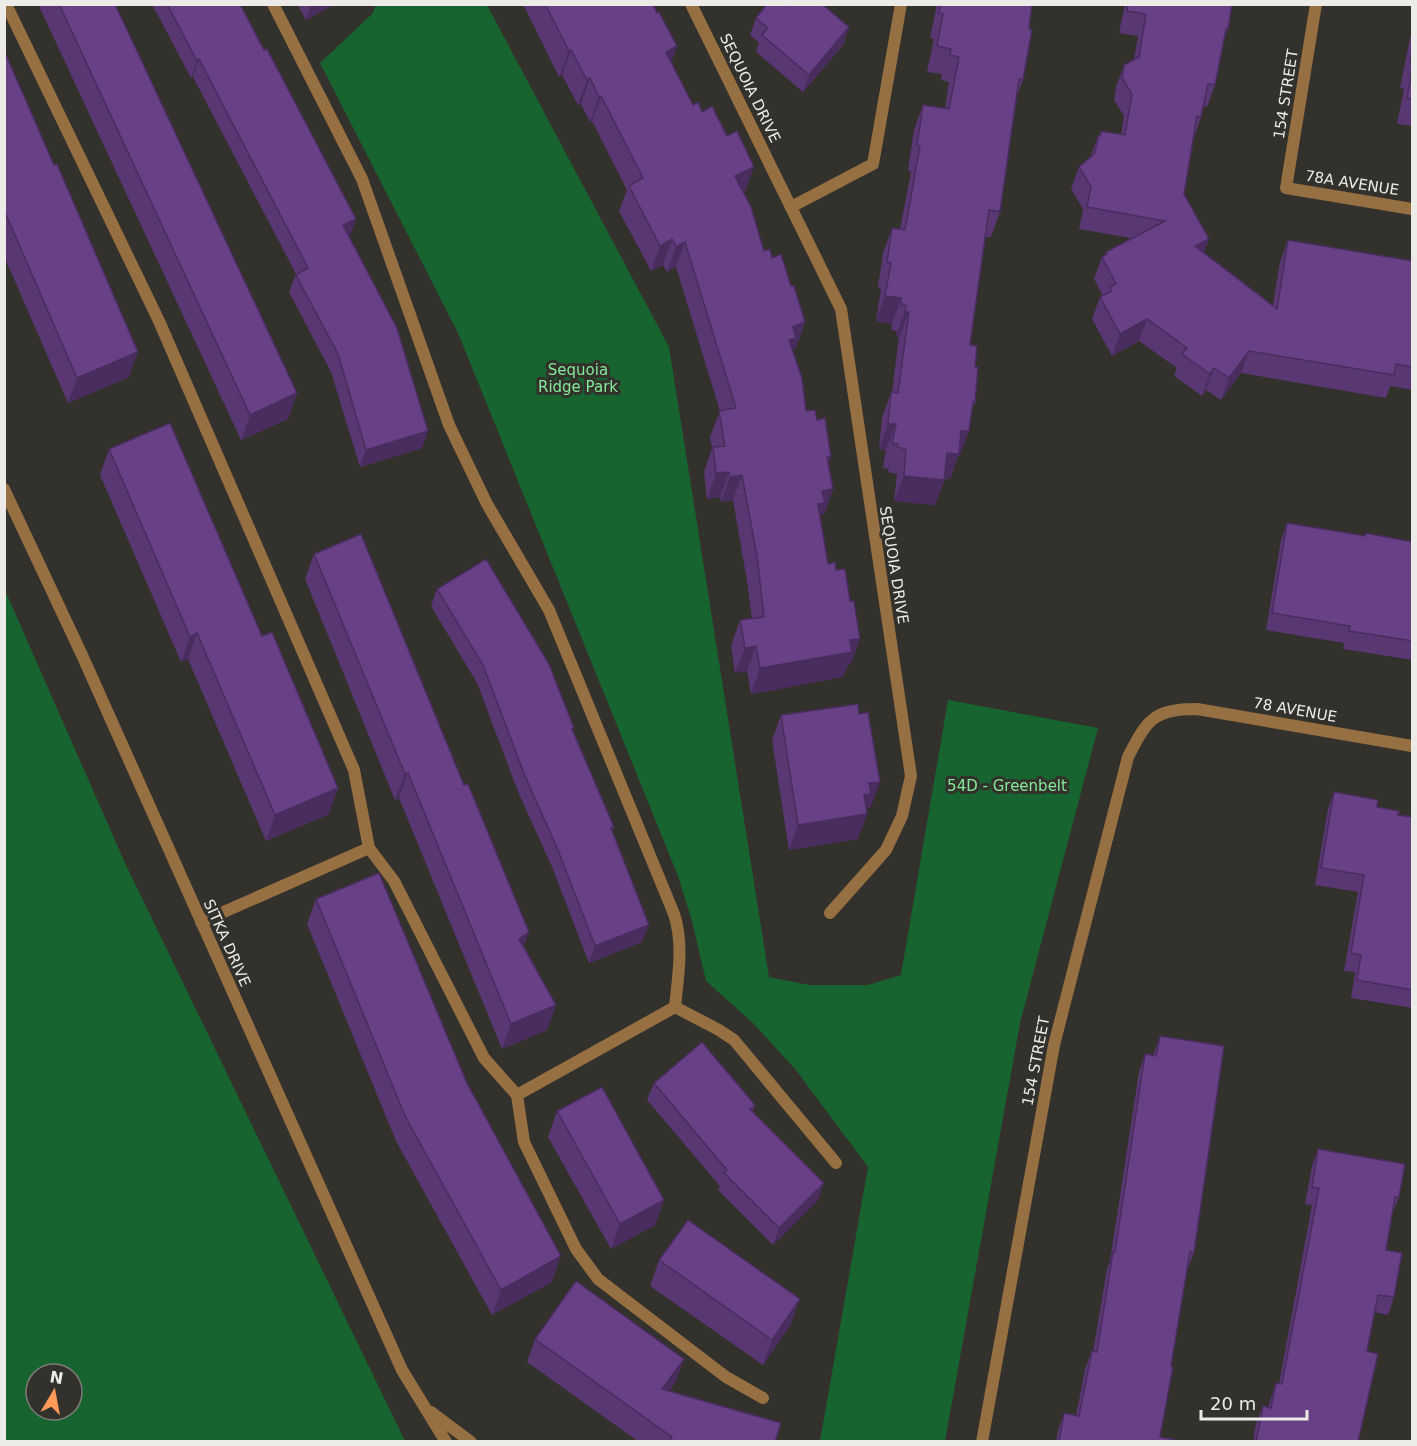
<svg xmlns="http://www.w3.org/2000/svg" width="1417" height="1446" font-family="'DejaVu Sans',sans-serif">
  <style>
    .green { fill: #186430; fill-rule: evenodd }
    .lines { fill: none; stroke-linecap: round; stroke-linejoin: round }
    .service { stroke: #966f42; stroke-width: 12 }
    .minor { stroke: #966f42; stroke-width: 12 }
    .tertiary { stroke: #966f42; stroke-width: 12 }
    .wall { fill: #593773 }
    .shaded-wall { fill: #482d5e }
    .building { fill: #674086; stroke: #482d5e; stroke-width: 1.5 }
    .labels { text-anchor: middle; stroke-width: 6; stroke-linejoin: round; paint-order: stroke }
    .street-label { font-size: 15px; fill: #ecebe7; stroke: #33312b }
    .park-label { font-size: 15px; fill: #84ea9b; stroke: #33312b }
  </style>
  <rect width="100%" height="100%" fill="#33312b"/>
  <g class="green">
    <path d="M376 5H487L669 347 769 977 809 985H868L901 975 948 700 1098 728 1020 1023 945 1441H820L868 1167 796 1070 753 1023 706 981 692 921 678 876 458 333 320 63 372 14Z"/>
    <path d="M4 588 125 863 405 1441H5ZM36 1374H72V1410H36Z"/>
  </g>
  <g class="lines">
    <g class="service">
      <path d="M6 4 159 321 354 770 369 848 394 881 484 1058 517 1095 524 1142 576 1249 598 1279 726 1377 763 1398"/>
      <path d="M273 4 362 179 449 425 487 504 549 610 674 914C684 944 678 976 675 1007L719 1030 734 1040 836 1163"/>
      <path d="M691 4 841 309 911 776 902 816 886 850 830 913"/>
      <path d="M791 207 873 164 901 4"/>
      <path d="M201 922 369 848"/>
      <path d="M517 1095 675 1007"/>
    </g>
    <g class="minor">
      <path d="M1316 4 1286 188 1412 209"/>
      <path d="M982 1442 1054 1045 1128 757C1147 720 1153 709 1197 709L1412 746"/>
    </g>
    <g class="tertiary">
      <path d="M4 489 82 655 402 1370 446 1442"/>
      <path d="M431 1412 471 1442"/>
    </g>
  </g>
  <g class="wall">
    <path d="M38 4H115L297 393 288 419 241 440Z"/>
    <path d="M152 4H240L356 219 349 236 422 448 360 467 331 372 289 292 296 274 193 77 191 78Z"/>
    <path d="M297 4H335L306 20Z"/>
    <path d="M523 4H653L677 46 671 62 693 105 745 192 743 193 764 251 772 258 791 286 805 322 796 348 792 349 806 411 817 420 828 465 833 489 824 514 820 515V516L828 564 851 664 848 665 843 677 751 694 747 671 735 673 731 646 740 620 752 619 747 581 733 500 721 502 720 497 707 499 704 472 712 448 710 437 720 411 676 267 667 272 663 265 651 271 619 211 627 190 592 121 590 122 581 104 578 105 562 75 559 77Z"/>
    <path d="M937 4H1032L1023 80 1017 96 1000 212 991 237H985L970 345 975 367V403L971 412 960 456H958L950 479H945L935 505 894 501 897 474 888 472 889 469 883 468 886 450 879 449 882 418 891 392H892L899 337H896L897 331 891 330 892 324 876 321 881 289 878 287 883 253 892 228 900 229 911 172 908 170 914 130 923 105 945 108 949 82 941 80 942 74 927 72 934 39 930 38Z"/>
    <path d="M1125 4H1232L1215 85 1207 107 1203 106 1201 117 1194 138 1184 194 1209 239 1204 252 1273 305 1280 262 1288 240 1413 261V390L1390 386 1386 398 1241 373 1221 400 1206 390 1202 396 1174 376 1177 368 1139 341 1112 356 1092 319 1100 297 1103 296 1094 279 1102 257 1104 256 1106 252 1131 238 1079 229 1083 209 1071 189 1079 167 1090 158 1098 136H1099L1101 131 1121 135 1124 116 1114 100 1116 87 1124 65 1134 59 1138 36 1119 33Z"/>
    <path d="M756 18 849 27 843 45 803 92 756 52 759 43 750 35Z"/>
    <path d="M1413 23V126L1397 124 1404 89 1400 88Z"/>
    <path d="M4 50 54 165 129 377 68 403 4 256Z"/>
    <path d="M109 449 329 814 266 841 188 659 181 662 100 475Z"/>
    <path d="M1287 523 1365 536 1413 542V660L1343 649 1344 643 1266 630 1281 540Z"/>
    <path d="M314 554 524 946 556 1005 547 1030 502 1049 399 798 395 800 305 579Z"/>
    <path d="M437 589 573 731 614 827 612 831 649 925 642 942 589 963 552 867 519 794 477 683 431 606Z"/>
    <path d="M781 715 871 807 866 808 858 839 789 850 772 740Z"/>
    <path d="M1334 792 1398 815 1413 817V1008L1351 998 1355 972 1344 971 1358 892 1315 885 1328 809Z"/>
    <path d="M316 899 467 1083 552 1282 492 1315 396 1141 307 924Z"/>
    <path d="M1160 1036 1194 1253 1187 1270 1160 1437 1176 1442H1056L1058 1431 1064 1413 1076 1416 1085 1369 1092 1351 1093 1352 1107 1269 1110 1261 1139 1072 1145 1054 1153 1055Z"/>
    <path d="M654 1083 755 1105 752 1112 818 1200 773 1245 718 1190 720 1186 647 1100Z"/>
    <path d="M557 1111 664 1200 655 1225 611 1249 548 1137Z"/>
    <path d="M1318 1149 1399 1197 1392 1214 1386 1250 1394 1297 1388 1315 1374 1312 1367 1351 1358 1442H1253L1256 1423 1263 1406 1268 1407 1276 1383 1279 1384 1312 1205 1305 1204 1312 1166Z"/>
    <path d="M659 1260 791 1324 763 1365 650 1286Z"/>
    <path d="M535 1339 676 1381 669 1391 775 1442H639L527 1362Z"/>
  </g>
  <g class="shaded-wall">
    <path d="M311 4H335L306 20Z"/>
    <path d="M849 27 843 45 803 92 809 75Z"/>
    <path d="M677 46 668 72 666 52Z"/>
    <path d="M571 50 562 75 559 77 569 51Z"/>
    <path d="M199 59 193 77 191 78 197 61Z"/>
    <path d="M590 78 581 104 578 105 587 80Z"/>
    <path d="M601 96 592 121 590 122 599 97Z"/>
    <path d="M754 167 745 192 726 202 735 176Z"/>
    <path d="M356 219 350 236 337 243 343 225Z"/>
    <path d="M672 239 663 265 651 271 660 246Z"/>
    <path d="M1209 239 1201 261 1195 246Z"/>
    <path d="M685 242 676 267 667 272 676 247Z"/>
    <path d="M885 296 901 298 892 324 876 321Z"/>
    <path d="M905 312H909L899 337H896Z"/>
    <path d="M1147 319 1139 341 1112 356 1120 334Z"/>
    <path d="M805 322 796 348 792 349 780 365 793 327Z"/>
    <path d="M1249 351 1241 373 1221 400 1229 378Z"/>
    <path d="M138 352 129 377 68 403 77 378Z"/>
    <path d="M1214 368 1206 390 1202 396 1210 374Z"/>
    <path d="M297 393 288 419 241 440 250 415Z"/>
    <path d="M888 424H896L886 450 879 449Z"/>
    <path d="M428 431 422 448 360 467 366 450Z"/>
    <path d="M961 431H969L960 456H958L950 479 938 478 947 453Z"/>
    <path d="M827 457H831L822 482Z"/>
    <path d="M729 472 720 497 707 499 716 473Z"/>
    <path d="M742 475 733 500 721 502 730 477Z"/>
    <path d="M904 476 944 480 935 505 894 501Z"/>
    <path d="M833 489 824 514 820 515 815 528 808 529 822 491Z"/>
    <path d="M197 633 188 659 181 662 190 637Z"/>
    <path d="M860 639 851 664 848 665 843 677 751 694 760 668 850 640Z"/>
    <path d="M756 646 747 671 735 673 745 648Z"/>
    <path d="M408 773 399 798 395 800 405 774Z"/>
    <path d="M880 782 871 807 866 808 867 814 858 839 789 850 798 825 869 783Z"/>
    <path d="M338 788 329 814 266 841 275 815Z"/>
    <path d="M649 925 642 942 589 963 595 946Z"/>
    <path d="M529 932 520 957 519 939Z"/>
    <path d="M556 1005 547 1030 502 1049 511 1024Z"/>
    <path d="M824 1183 818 1200 773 1245 779 1228Z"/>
    <path d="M664 1200 655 1225 611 1249 620 1224Z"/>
    <path d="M561 1256 552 1282 492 1315 501 1290Z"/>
    <path d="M800 1299 791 1324 763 1365 772 1340Z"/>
    <path d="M684 1359 676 1381 654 1411 662 1389Z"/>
  </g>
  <g class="building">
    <path d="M59 4H115L297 393 250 415Z"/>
    <path d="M167 4H240L264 50 267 49 356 219 343 225 397 328 428 431 366 450 338 354 296 275 308 268 199 59 197 61Z"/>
    <path d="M545 4H653L657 13 659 12 677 46 666 52 693 105 698 102 702 112 712 106 727 136 737 131 754 167 735 176 751 207 764 251 770 249 772 258 781 254 791 286H794L805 322 793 327 796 338 789 340 802 378 806 411 815 410 817 420 825 418 831 457H827L833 489 822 491 825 503 818 504 828 564 835 562 836 570 845 569 850 601H854L860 639 850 640 852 652 760 668 756 646 745 648 740 620 764 617 757 556 742 475 730 477 729 472 716 473 713 447 725 446 719 411 736 408 685 242 676 247 672 239 660 246 629 186 643 178 601 96 599 97 590 78 587 80 571 50 569 51Z"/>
    <path d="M767 4H785L786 6 787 4H822L849 27 809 75 762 35 768 28 756 18Z"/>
    <path d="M941 4H1032L1029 29 1032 30 1023 80 1019 79 1000 212 989 210 970 345 977 346 975 367H978L975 403 973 402 969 431H961L959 454 947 453 944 480 904 476 906 449 897 447 898 444 892 443 896 424H888L891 392 898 393 909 312H905L906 305 901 304V298L885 296 891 263 887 262 892 228 905 230 920 146 917 145 923 105 949 109 959 57 950 55 951 49 937 46 943 14 939 13Z"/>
    <path d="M1128 4H1232L1228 30 1226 29 1215 85 1208 84 1201 117 1197 116 1184 194 1209 239 1195 246 1277 309 1288 240 1413 261V367L1396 364 1394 375 1249 351 1229 378 1214 368 1210 374 1182 354 1187 348 1147 319 1120 334 1100 297 1112 291 1110 287 1116 284 1102 257 1107 254 1106 252 1165 221 1087 207 1091 187 1079 167 1095 153 1098 136H1100L1101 131 1125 135 1132 94 1122 78 1124 65 1139 57 1146 14 1127 11Z"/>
    <path d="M1413 47V63H1410Z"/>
    <path d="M4 50 54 165 57 164 138 352 77 378 4 210Z"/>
    <path d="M1413 65V99L1407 98Z"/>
    <path d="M170 423 262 636 272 632 338 788 275 815 197 633 190 637 109 449Z"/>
    <path d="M1287 523 1365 536 1366 533 1413 542V641L1349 631 1350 626 1272 613Z"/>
    <path d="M361 534 464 785 468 784 529 932 519 939 556 1005 511 1024 408 773 405 774 314 554Z"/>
    <path d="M486 559 549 664 574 728 572 729 614 827 611 828 649 925 595 946 558 850 525 776 483 665 437 589Z"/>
    <path d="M858 704 859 714 868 712 880 782 869 783 871 794 864 795 867 814 798 825 781 715Z"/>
    <path d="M1334 792 1378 800 1377 807 1399 811 1398 815 1413 817V990L1357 980 1361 955 1351 953 1364 875 1321 868Z"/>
    <path d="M379 873 467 1083 561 1256 501 1290 405 1116 316 899Z"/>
    <path d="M1160 1036 1224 1046 1194 1253 1190 1252 1171 1366 1173 1367 1160 1437 1176 1440V1442H1059L1064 1413 1079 1416 1092 1351 1097 1352 1113 1252H1115L1145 1054 1156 1056Z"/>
    <path d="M702 1042 755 1105 750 1109 824 1183 779 1228 724 1173 727 1170 654 1083Z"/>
    <path d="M602 1087 664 1200 620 1224 557 1111Z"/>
    <path d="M1318 1149 1405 1164 1399 1197H1395L1386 1250 1402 1253 1394 1297 1378 1295 1367 1351 1378 1354 1358 1442H1256L1263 1406 1271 1408 1276 1383 1282 1384 1319 1188 1312 1187Z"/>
    <path d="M688 1220 800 1299 772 1340 659 1260Z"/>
    <path d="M576 1281 684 1359 662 1389 781 1423 775 1442H670L672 1437 535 1339Z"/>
  </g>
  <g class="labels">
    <g class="street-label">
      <text transform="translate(750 88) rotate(64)" y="5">SEQUOIA DRIVE</text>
      <text transform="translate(1286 94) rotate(-81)" y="5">154 STREET</text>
      <text transform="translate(1352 183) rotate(9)" y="5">78A AVENUE</text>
      <text transform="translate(894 565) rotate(81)" y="5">SEQUOIA DRIVE</text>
      <text transform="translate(1295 710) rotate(10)" y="5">78 AVENUE</text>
      <text transform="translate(227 943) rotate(66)" y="5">SITKA DRIVE</text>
      <text transform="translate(1036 1061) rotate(-79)" y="5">154 STREET</text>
    </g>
    <g class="park-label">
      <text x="578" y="375">Sequoia<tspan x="578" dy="17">Ridge Park</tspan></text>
      <text x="1007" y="791">54D - Greenbelt</text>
    </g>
  </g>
  <rect width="1417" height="1446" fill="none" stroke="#ecebe7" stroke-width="12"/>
  <g transform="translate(54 1392) rotate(10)"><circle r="28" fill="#33312b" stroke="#7d7b76" stroke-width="1.5"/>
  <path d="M0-4.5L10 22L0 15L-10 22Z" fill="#fe9b58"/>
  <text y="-9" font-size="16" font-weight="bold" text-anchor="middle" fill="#ecebe7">N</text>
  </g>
  <path d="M1201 1410v9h106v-9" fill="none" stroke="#ecebe7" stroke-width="3"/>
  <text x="1210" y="1410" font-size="18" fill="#ecebe7" stroke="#33312b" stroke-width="4.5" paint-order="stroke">20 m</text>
</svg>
